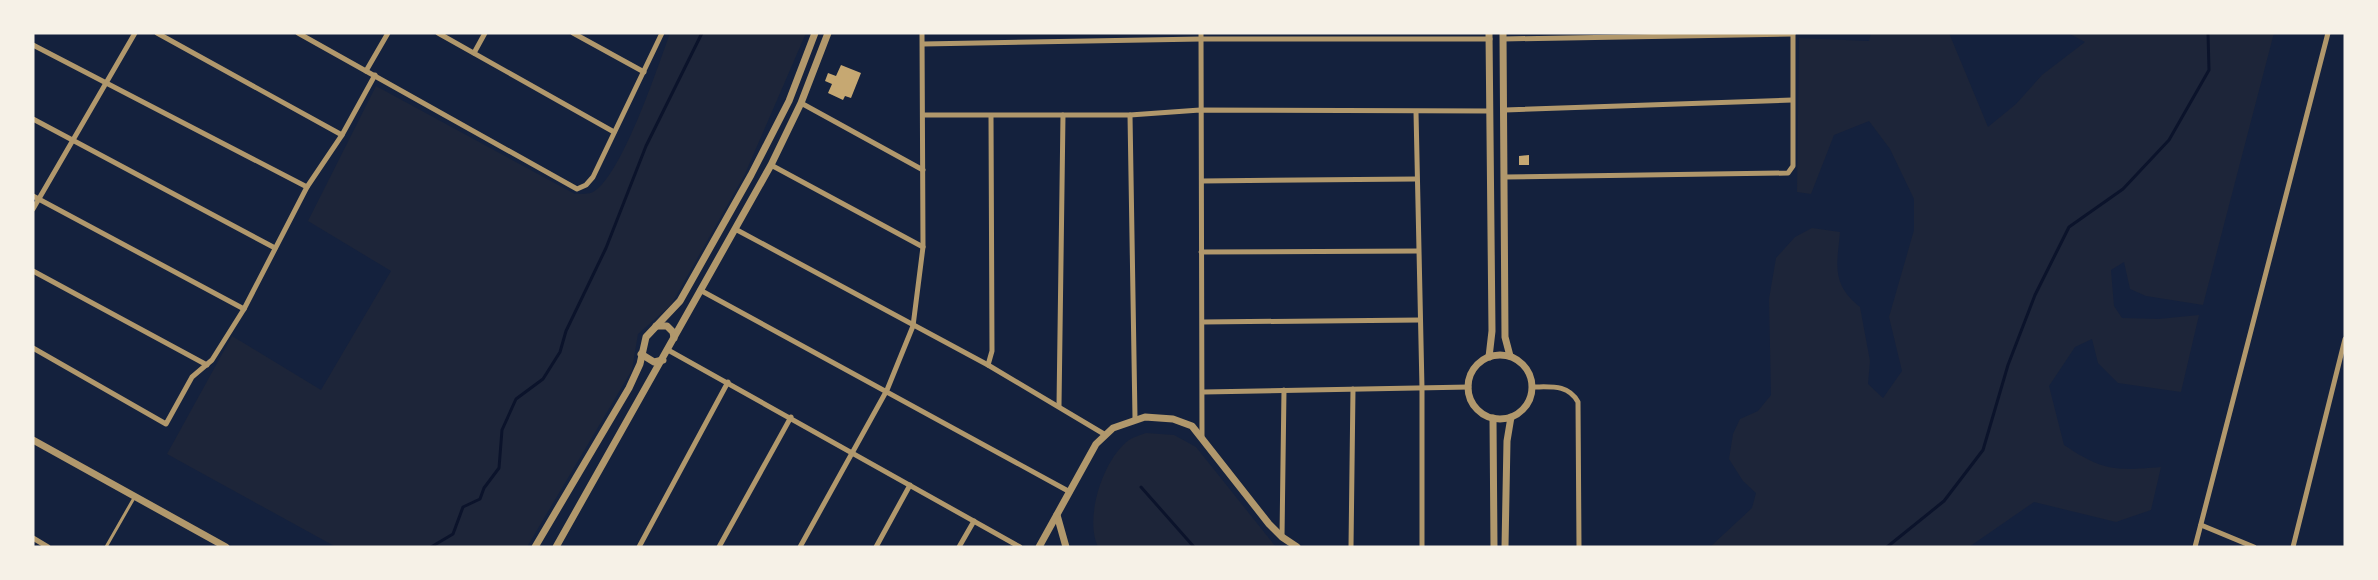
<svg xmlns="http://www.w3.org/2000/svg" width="2378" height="580" font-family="Arial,sans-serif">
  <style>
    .green { fill: #1d2539 }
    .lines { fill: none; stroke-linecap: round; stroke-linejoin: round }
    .stream { stroke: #0b132b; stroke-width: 3 }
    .building { fill: #c6a872 }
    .service { stroke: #b1986c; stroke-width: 3 }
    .minor { stroke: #b1986c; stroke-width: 5 }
    .tertiary { stroke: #b1986c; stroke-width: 7 }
  </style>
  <rect width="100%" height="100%" fill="#14213d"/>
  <g class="green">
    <path d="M670 33H806L745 174 671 305 638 334 632 370 527 547H336L167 454 232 336 321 390 391 271 308 221 376 86 575 194C580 194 589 194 593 192 622 176 658 66 670 33Z"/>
    <path d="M1871 33H1949L1988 127 2016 104 2042 75 2085 42 2068 33H2274L2203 305 2146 296 2130 289 2124 262 2111 270 2114 306 2122 318 2159 319 2199 315 2181 392 2118 383 2098 363 2092 339 2075 347 2049 386 2064 445C2103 471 2115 471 2161 467L2151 510 2116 522 2034 502 1969 547H1710L1752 508 1756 493 1743 481 1729 459 1733 434 1740 419 1758 411 1771 395 1769 299 1776 258 1795 237 1812 228 1840 232C1837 265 1831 284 1860 307L1870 361 1868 384 1883 398 1902 371 1889 317 1914 230V199L1890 149 1869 121 1834 135 1811 194 1797 192 1799 38 1869 41Z"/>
    <path d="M1146 433 1174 435 1196 447 1276 547H1098C1084 518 1103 459 1129 440 1133 437 1141 435 1146 433Z"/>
  </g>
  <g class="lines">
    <g class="stream">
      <path d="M1141 487 1194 547"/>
      <path d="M431 547 453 534 463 507 480 499 484 488 499 468 502 430 516 399 543 379 560 352 566 331 606 248 646 146 702 33"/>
      <path d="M1887 547 1944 501 1983 450 2008 365 2035 295 2069 227 2123 189 2169 140 2209 70 2208 33"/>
    </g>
  </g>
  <g class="building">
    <path d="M841 65 861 73 851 98 845 96 843 100 828 93 832 84 825 81 828 73 836 76Z"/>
    <path d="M1529 155V165H1519V156Z"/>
  </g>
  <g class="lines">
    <path class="service" d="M106 547 134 498"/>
    <g class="minor">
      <path d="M157 33 342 135"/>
      <path d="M298 33 577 189 586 185 593 177 662 33"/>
      <path d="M438 33 614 132"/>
      <path d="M573 33 644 72"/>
      <path d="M1201 33 1202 436"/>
      <path d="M1503 39 1793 34"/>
      <path d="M923 44 1201 39H1490"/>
      <path d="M33 45 307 187"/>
      <path d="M474 53 485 33"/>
      <path d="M366 71 388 33"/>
      <path d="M801 103 923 170"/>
      <path d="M1505 110 1792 100"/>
      <path d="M1416 112 1422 388V547"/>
      <path d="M925 115H1130L1200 110 1490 111"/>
      <path d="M1130 115 1135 418"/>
      <path d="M33 119 275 248"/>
      <path d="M771 165 923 247"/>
      <path d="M1505 177 1788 173 1793 166V33"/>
      <path d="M1202 181 1416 179"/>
      <path d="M33 196 244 309"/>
      <path d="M33 209 135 33"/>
      <path d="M737 230 988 365 1104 434"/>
      <path d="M1201 252 1418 251"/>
      <path d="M33 271 207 365"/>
      <path d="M700 290 1070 492"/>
      <path d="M1203 322 1420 320"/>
      <path d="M33 348 166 424 192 377 212 360 244 309 307 187 342 135 375 75"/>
      <path d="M668 350 1020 547"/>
      <path d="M988 365 992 351 991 116"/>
      <path d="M1532 387C1551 387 1568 384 1578 402L1579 547"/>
      <path d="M1204 392 1469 387"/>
      <path d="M1059 406 1063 115"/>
      <path d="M2201 525 2254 547"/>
      <path d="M1282 537 1284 390"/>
      <path d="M33 538 48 547"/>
      <path d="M639 547 728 382"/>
      <path d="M719 547 791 417"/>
      <path d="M800 547 887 390 913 326 923 247 922 33"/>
      <path d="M876 547 910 485"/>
      <path d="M959 547 974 521"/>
      <path d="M1351 547 1353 389"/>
      <path d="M2195 547 2328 33"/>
      <path d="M2293 547 2345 339"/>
    </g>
    <g class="tertiary">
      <path d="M1503 33 1505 337 1510 356"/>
      <path d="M656 326H667L673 332 674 338"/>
      <path d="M641 354 654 362 663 360"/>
      <circle cx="1500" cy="387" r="32"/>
      <path d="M1489 357 1492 331 1489 33"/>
      <path d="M1493 418 1494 547"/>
      <path d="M33 440 226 547"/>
      <path d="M1057 515 1066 547"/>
      <path d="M535 547 629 388 640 364 646 337 680 301 751 175 789 101 815 33"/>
      <path d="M556 547 771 165 801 103 828 33"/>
      <path d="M1039 547 1096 444 1113 428 1145 417 1173 419 1192 426 1269 524 1282 537 1297 547"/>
      <path d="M1505 547 1507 441 1511 417"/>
    </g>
  </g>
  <rect width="2378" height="580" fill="none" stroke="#f6f1e7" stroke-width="69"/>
</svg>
